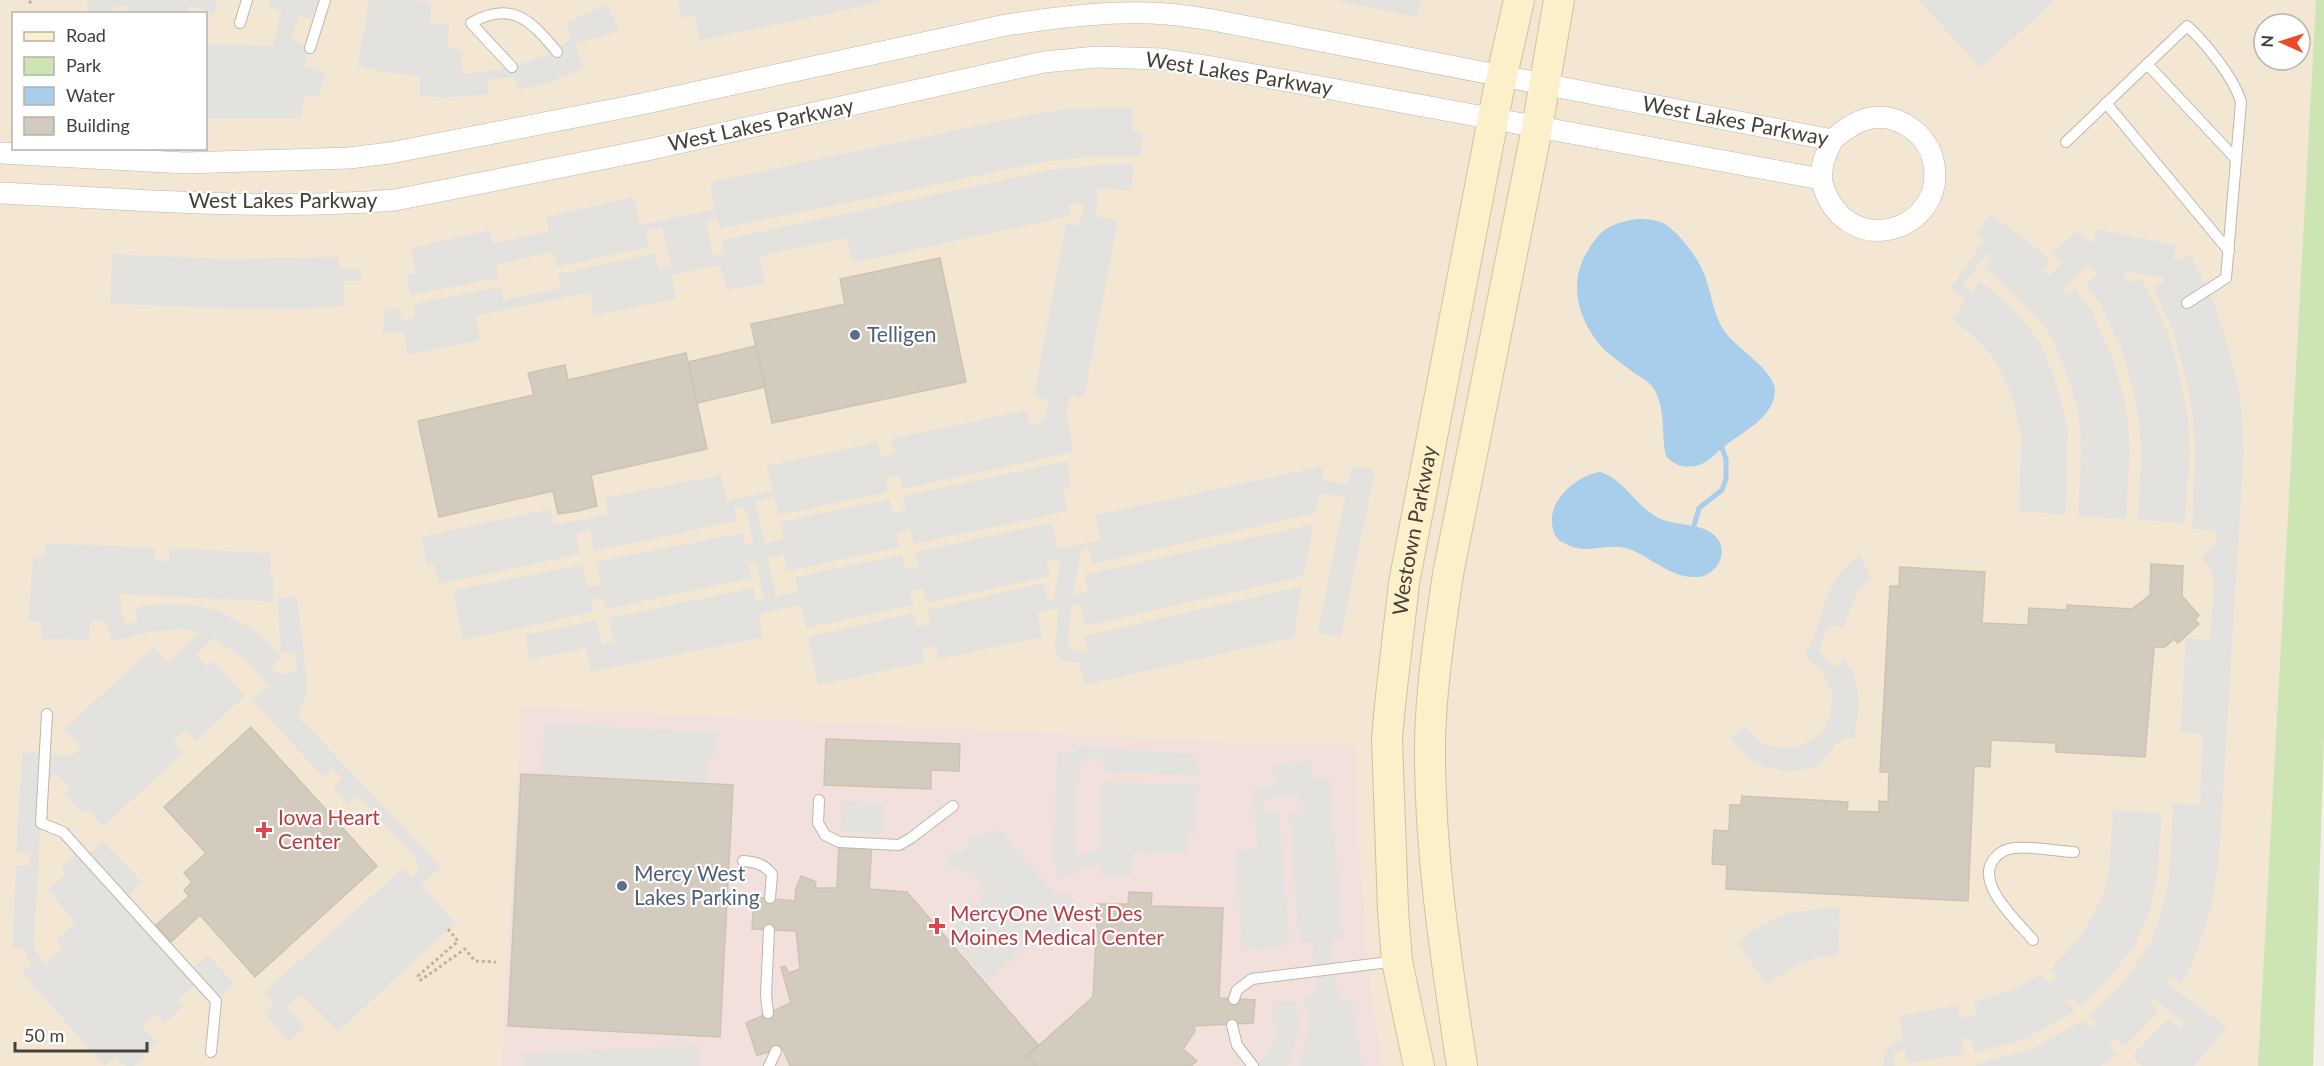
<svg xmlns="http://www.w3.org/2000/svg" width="2324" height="1066" font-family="Lato,sans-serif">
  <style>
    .commercial { fill: #f3e7d4; fill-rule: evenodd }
    .medical { fill: #f2e0dc }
    .green { fill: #cde4b3 }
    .parking { fill: #e4e2df }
    .water { fill: #a8ceeb }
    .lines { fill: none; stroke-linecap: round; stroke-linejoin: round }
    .stream { stroke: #a8ceeb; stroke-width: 5 }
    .building { fill: #d3cbbe; stroke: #cec3b2; stroke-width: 1.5 }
    .lane-casing { stroke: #bdb7ab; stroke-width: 12 }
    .street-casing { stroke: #bdb7ab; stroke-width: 22 }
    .secondary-casing { stroke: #cfc39a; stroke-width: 32 }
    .path { stroke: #beb39d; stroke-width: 3; stroke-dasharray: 3 3; stroke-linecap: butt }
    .lane { stroke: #fff; stroke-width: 10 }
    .street { stroke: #fff; stroke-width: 21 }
    .secondary { stroke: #fbf0ca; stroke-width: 30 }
    .service-dot { fill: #5c6f8a; stroke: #fff; stroke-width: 2 }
    .health-dot { fill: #e0444e; stroke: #fff; stroke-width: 2 }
    .labels { text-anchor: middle; stroke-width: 4.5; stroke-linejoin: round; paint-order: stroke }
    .street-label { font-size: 21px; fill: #454037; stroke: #fff }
    .service-label { font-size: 21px; fill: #4e5e75; stroke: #fff; text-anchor: start }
    .health-label { font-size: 21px; fill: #be3a42; stroke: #fff; text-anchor: start }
  </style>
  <rect width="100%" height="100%" fill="#f2f0e8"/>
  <path class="commercial" d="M0 0H2316L2258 1066H0ZM14 14H206V148H14ZM2264 24H2300V60H2264Z"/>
  <path class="medical" d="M521 707 1240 743 1356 746 1360 861 1371 990 1384 1066H501Z"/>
  <path class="green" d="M2316 0H2324V738L2313 1066H2258Z"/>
  <g class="parking">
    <path d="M88 0H217L214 14 189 5 188 13H129V6L111 7V13H87Z"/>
    <path d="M270 0H317L312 19 299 16 291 40 310 48 304 66 325 72 319 98 306 94 302 106 301 118H206V44L273 46 281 11 268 7Z"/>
    <path d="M369 0H413L431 3 430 24 449 23 448 48 461 50 462 75 512 67 557 52 571 36 567 23 606 4 620 31 576 44 583 69 551 82 518 90 514 77 487 80 489 94 444 98 420 96V76L380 72 358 65Z"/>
    <path d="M678 0H878L879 3 700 40 695 16 681 18Z"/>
    <path d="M1333 0H1422L1417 17Z"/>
    <path d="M1918 0H2051L2053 2 1981 68Z"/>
    <path d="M1133 107 1132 131 1142 132 1141 156H1093L1044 162 719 229 717 218 706 220 713 256 724 253 722 240 1051 170 1099 165 1134 164 1131 190 1096 189 1098 199 1095 216 1118 220 1084 398 1070 395 1066 414 1074 452 902 489 899 475 885 478 888 492 779 515 774 497 755 501 765 543 784 539 780 522 890 499 893 513 906 510 903 496 1067 461 1071 486 1063 488 1068 511 914 544 910 529 897 533 900 547 787 571 784 554 768 557 776 596 798 592 795 577 902 555 905 570 918 566 915 552 1052 523 1057 549 1100 540 1096 515 1324 466 1322 480 1348 484 1352 466 1375 470 1341 637 1318 633 1345 497 1320 493 1315 513 1092 564 1089 547 1082 548 1073 595 1088 592 1084 575 1314 524 1304 576 1085 626 1080 604 1072 605 1068 639 1069 647 1076 651 1087 650 1084 636 1302 586 1294 637 1085 685 1079 662H1069L1062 660 1057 656 1054 648 1059 608 1037 613 1043 637 939 659 936 646 923 649 925 662 818 685 808 637 914 613 917 627 930 624 928 610 1043 583 1048 601 1054 598 1060 565 1055 558 1047 561 1050 576 926 603 923 588 910 591 913 605 806 628 801 605 758 614 763 637 591 672 586 648 530 659 525 635 596 620 602 645 614 642 608 618 754 588 756 601 764 600 756 562 748 563 751 578 606 609 602 597 591 600 594 612 463 640 453 590 582 565 588 587 601 585 596 562 743 533 746 546 753 543 747 511 740 507H734L736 521 594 551 590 530 576 533 580 554 439 584 434 564 427 565 421 537 550 509 554 525 608 515 605 498 721 475 727 501 773 491 767 466 877 442 881 457 894 453 891 439 1027 410 1029 422 1034 425 1041 423 1045 417 1048 400 1034 396 1066 224 1079 226 1084 207 1077 202 1069 204 1070 216 852 263 847 238 760 256 765 283 727 290 720 265 672 275 676 299 594 315 590 292 476 316 480 340 407 355 403 331 382 334 386 308H399L401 317 405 321 412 319 415 314 413 304 501 287 504 300 561 288 558 274 655 253 659 269 671 266 662 227 646 231 649 247 557 267 553 252 497 264 499 278 411 295 406 275 416 273 411 248 489 230 493 244 549 231 546 217 634 197 640 225 715 209 710 182 1034 114 1066 109Z"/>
    <path d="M1990 214 2030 243 2051 261 2042 270 2049 276 2062 262 2051 253 2078 231 2090 243 2094 241 2096 229 2176 245 2173 259 2181 260 2191 255 2206 286 2218 314 2235 372 2242 411 2244 453 2219 859 2211 910 2193 961 2181 984 2170 977 2166 983 2227 1027 2194 1066H2142L2132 1056 2168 1019 2180 1028 2184 1023 2154 999 2150 1004 2159 1011 2125 1047 2116 1039 2109 1045 2117 1054 2100 1066H1976V1064L2030 1050 2083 1020 2090 1028 2096 1023 2089 1015 2119 987 2138 962 2151 941 2161 914 2169 879 2173 803 2200 805 2203 734 2180 732 2186 638 2210 640 2214 581 2210 569 2202 558 2216 541 2215 531 2192 529 2195 453 2193 416 2187 383 2173 331 2153 287 2165 281 2162 277 2126 272 2123 277 2130 282 2142 279 2168 333 2176 360 2188 417 2190 453 2185 523 2138 520 2141 453 2139 422 2134 394 2122 350 2112 329 2100 304 2086 285 2098 274 2087 266 2062 290 2067 295 2075 289 2091 310 2111 354 2124 397 2128 424 2130 453 2126 519 2078 516 2081 453 2080 429 2077 407 2066 371 2050 335 2037 317 1985 267 1991 257 1987 253 1963 286 1972 292 1980 281 2006 302 2027 325 2039 341 2054 376 2068 430 2066 515 2019 511 2021 435 2011 392 1998 366 1991 355 1973 336 1952 319 1966 300 1950 289 1983 241 1977 233Z"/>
    <path d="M112 254 225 259 339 257V269H360L362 281H344L345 306 296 309 225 308 110 304Z"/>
    <path d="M45 543 155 548V561H169L170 548 271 553 270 578H274L273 602 121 594V613L127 625 137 621 135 608 150 605 174 604 200 606 221 612 254 630 268 643 281 657 271 667 277 673 288 675 297 668 294 653H281L277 599 297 596 308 689 298 716 441 867 421 885 455 923 338 1032 301 994 287 1007 305 1027 289 1042 264 1013 274 1004 264 992 403 868 413 878 419 869 416 858 358 796 348 804 333 788 342 778 332 768 323 777 251 699 269 686 247 661 214 638 196 655 206 666 213 661 245 696 196 741 186 730 173 742 183 753 103 827 88 809 83 813 64 794 71 789 55 773 43 784 34 948 45 965 62 947 57 940 75 922 48 890 65 875 61 868 80 850 86 857 103 841 142 882 124 899 189 971 208 955 234 983 216 1001 198 982 178 1000 183 1006 164 1024 156 1014 142 1027 157 1042 135 1066H125L116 1056 105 1066 22 973 31 964 27 958 26 949 12 947 16 866H29L30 854 16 852 22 752 72 756 81 747 64 729 154 647 169 663 200 632 179 629 150 632 113 641 104 621 91 620 89 640 41 639 42 622 28 621 33 557 44 558Z"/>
    <path d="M1860 555 1871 577 1856 594 1843 628 1831 625 1827 629 1819 650 1832 667 1845 660 1853 673 1858 689 1859 706 1855 738 1844 739 1835 745 1817 767 1788 772 1767 768 1749 759 1730 738 1747 725 1749 731 1758 740 1769 746 1793 748 1814 739 1824 729 1830 716 1832 693 1822 671 1804 656 1816 633 1827 596 1835 580 1847 565Z"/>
    <path d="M544 724 718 732 717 755H709L708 782 541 774Z"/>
    <path d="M1076 747 1193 754 1201 776 1104 772 1103 759 1094 758 1084 761 1079 768 1074 845 1077 856 1098 850 1102 782 1199 785 1195 834 1187 833V854L1134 852 1132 877H1102L1101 864 1091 865 1060 880 1054 863 1053 846 1057 752H1075Z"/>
    <path d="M1310 760 1313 780 1330 779 1343 938 1331 940 1339 1001 1352 999 1362 1066H1298L1308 1035V1020L1303 999 1318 996 1312 942 1299 944 1289 811 1303 810 1302 800 1298 797 1269 798 1264 801 1265 813 1279 812 1290 945 1242 951 1235 850 1257 848 1253 788 1275 785 1273 764Z"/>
    <path d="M842 801 884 803 883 833 840 831Z"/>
    <path d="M2113 810 2162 813 2157 877 2150 910 2135 945 2106 982 2081 1006 2072 997 2067 1001 2075 1011 2025 1039 1974 1053 1971 1038 1962 1039 1964 1054 1908 1063 1905 1049 1893 1056 1895 1066H1883L1885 1051 1892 1044 1903 1040 1899 1016 1957 1005 1960 1018 1976 1015 1974 1002 2016 989 2041 974 2049 983 2057 978 2051 969 2083 933 2104 894 2109 868Z"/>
    <path d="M999 829 1055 893 1071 895 1070 918 1063 934 1051 951 1037 939 987 981 947 933 982 899 984 891 981 884 973 873 946 868 950 851H966L970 836 978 838Z"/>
    <path d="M1824 908H1840L1838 956H1824L1798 964 1767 985 1737 942 1752 931 1787 913Z"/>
    <path d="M1295 1001 1298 1018V1034L1291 1060 1287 1066H1255L1270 1051 1275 1040 1273 1002Z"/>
    <path d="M700 1046 699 1066H523L521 1055 601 1049Z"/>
  </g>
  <g class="water">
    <path d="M1636 219C1645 219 1654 219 1663 223 1678 231 1699 259 1705 276 1712 295 1713 315 1725 332 1736 348 1774 370 1775 390 1775 417 1742 432 1725 446 1715 453 1708 464 1695 466 1683 468 1674 465 1666 456 1661 434 1666 409 1654 389 1649 380 1634 374 1626 367 1618 360 1608 354 1601 346 1579 321 1568 285 1586 254 1600 229 1609 224 1636 219Z"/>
    <path d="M1600 472C1625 479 1636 508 1661 519 1677 526 1704 523 1716 537 1730 552 1716 576 1698 577 1683 578 1671 572 1659 565 1649 560 1638 551 1626 548 1605 543 1587 556 1564 543 1557 540 1555 536 1553 529 1545 503 1576 475 1600 472Z"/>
  </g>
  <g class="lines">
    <path class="stream" d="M1694 526 1699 508 1722 490 1726 479V459L1722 448"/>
  </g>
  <g class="building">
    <path d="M940 258 966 382 772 423 751 324 845 304 840 279Z"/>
    <path d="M756 346 765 387 697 403 688 362Z"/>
    <path d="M686 353 707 449 591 475 597 506 578 511 558 514 553 491 439 517 418 421 534 395 528 373 565 365 568 380Z"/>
    <path d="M2151 564 2183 566 2182 596 2199 615 2195 620 2199 624 2178 643 2174 639 2165 647H2154L2145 757 2056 752V743L1991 740 1990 767 1974 766 1968 901 1726 889 1727 865 1712 864 1714 830 1729 831 1730 805H1741L1742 796 1848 802 1847 811 1879 812V801L1888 802 1889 772H1880L1890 586H1899L1900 567 1985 572 1982 623 2028 625 2029 608 2067 610V605L2132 609 2150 595Z"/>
    <path d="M251 727 377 866 255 977 200 915 171 942 156 925 189 896 184 890 192 882 184 873 206 853 164 807Z"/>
    <path d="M826 739 960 744 959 771 931 770V789L824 785Z"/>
    <path d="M521 774 733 785 720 1037 508 1026Z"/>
    <path d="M839 842 872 843 869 889 907 892 1038 1045 1027 1056 1036 1064 1034 1066H790L783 1049 757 1055 746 1023 791 1003 781 967 785 966 789 973 800 969 796 931 752 929 754 897 795 901 796 889 801 876 816 882 815 888H837Z"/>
    <path d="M1129 892 1152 893 1151 906 1223 908 1219 998 1255 1000 1253 1023 1194 1026 1195 1031 1183 1049 1197 1061 1191 1066H1034L1036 1064 1027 1056 1093 997 1098 904H1128Z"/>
  </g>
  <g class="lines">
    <g class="lane-casing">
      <g id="lane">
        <path d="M240 23 247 0"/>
        <path d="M310 48 325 0"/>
        <path d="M2147 64 2236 159"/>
        <path d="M512 67 471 23C511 0 531 20 557 52"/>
        <path d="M2106 103 2229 251"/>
        <path d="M2066 142 2187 26C2206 43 2234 78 2241 102L2226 278 2187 303"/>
        <path d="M47 714 41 823 63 832 216 1001 211 1052"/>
        <path d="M819 800 818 823 825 835 839 842 899 845 911 838 953 806"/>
        <path d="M743 861C755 862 764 864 772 874L770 898"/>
        <path d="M2033 940C2018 922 1974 883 1994 859 1999 852 2006 849 2014 848 2033 846 2055 851 2074 852"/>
        <path d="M1234 999 1237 990 1252 979 1397 961"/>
        <path d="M768 1013 766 994 769 930"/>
        <path d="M1232 1025 1237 1045 1253 1066"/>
        <path d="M769 1066 776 1051"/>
      </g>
    </g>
    <g class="street-casing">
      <g id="street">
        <path id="s1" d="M0 153 185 163 349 158 390 153 637 105 1006 25C1060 17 1113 10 1167 14 1182 15 1198 18 1213 20L1832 140C1851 124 1872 110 1898 121 1915 128 1929 142 1933 160 1950 231 1843 266 1821 179L1206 66 1162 59 1097 57 1044 62 647 150 395 200C264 211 131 199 0 193"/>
        <path d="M1821 179 1823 162 1832 140"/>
      </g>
    </g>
    <g class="secondary-casing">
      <g id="secondary">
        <path id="s2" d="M1419 1066 1397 961 1393 910 1387 738 1390 705 1404 583 1498 93 1519 0"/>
        <path d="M1462 1066C1446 958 1429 852 1430 743 1431 686 1440 630 1448 574L1537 128 1559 0"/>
      </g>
    </g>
    <g class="path">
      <path d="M29 3 33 0"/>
      <path d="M448 929 458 941 418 976 421 980 465 949 475 961 496 962"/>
    </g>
    <use href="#lane" class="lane"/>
    <use href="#street" class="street"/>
    <use href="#secondary" class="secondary"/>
  </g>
  <g class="service-dot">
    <circle cx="855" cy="335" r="6"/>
    <circle cx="622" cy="886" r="6"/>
  </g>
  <g class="health-dot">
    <path d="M261 821h6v6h6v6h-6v6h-6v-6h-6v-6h6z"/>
    <path d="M934 917h6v6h6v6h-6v6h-6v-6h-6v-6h6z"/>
  </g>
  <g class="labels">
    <g class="street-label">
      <text transform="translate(1239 74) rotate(9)" y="7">West Lakes Parkway</text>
      <text dy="7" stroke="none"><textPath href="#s1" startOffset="1760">West Lakes Parkway</textPath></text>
      <text transform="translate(761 125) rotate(-12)" y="7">West Lakes Parkway</text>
      <text x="283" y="208">West Lakes Parkway</text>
      <text dy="7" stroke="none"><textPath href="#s2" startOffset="540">Westown Parkway</textPath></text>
    </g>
    <g class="service-label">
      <text x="867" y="342">Telligen</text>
      <text x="634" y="881">Mercy West<tspan x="634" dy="24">Lakes Parking</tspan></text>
    </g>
    <g class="health-label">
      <text x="278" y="825">Iowa Heart<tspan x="278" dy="24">Center</tspan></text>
      <text x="950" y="921">MercyOne West Des<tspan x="950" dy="24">Moines Medical Center</tspan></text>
    </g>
  </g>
  <rect x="12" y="12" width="195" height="138" fill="#ffffff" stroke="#b5b3af" stroke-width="1.5"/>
  <rect x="24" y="32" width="30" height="9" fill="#fbf0ca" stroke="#b5b3af" stroke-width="1.5"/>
  <text x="66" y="42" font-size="18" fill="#454037">Road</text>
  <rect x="24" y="57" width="30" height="18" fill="#cde4b3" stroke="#b5b3af" stroke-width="1.5"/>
  <text x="66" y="72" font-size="18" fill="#454037">Park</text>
  <rect x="24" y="87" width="30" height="18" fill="#a8ceeb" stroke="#b5b3af" stroke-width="1.5"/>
  <text x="66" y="102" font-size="18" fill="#454037">Water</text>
  <rect x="24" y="117" width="30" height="18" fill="#d3cbbe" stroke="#b5b3af" stroke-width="1.5"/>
  <text x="66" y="132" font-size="18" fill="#454037">Building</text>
  <g transform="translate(2282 42) rotate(273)"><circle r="28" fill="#ffffff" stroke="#b5b3af" stroke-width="1.5"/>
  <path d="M0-4.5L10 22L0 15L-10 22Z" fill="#ea4a27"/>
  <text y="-9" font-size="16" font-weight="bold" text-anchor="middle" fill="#454037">N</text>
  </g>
  <path d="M15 1042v9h132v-9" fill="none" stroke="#454037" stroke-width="3"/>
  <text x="24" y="1042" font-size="18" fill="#454037" stroke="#ffffff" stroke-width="4.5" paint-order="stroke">50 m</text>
</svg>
